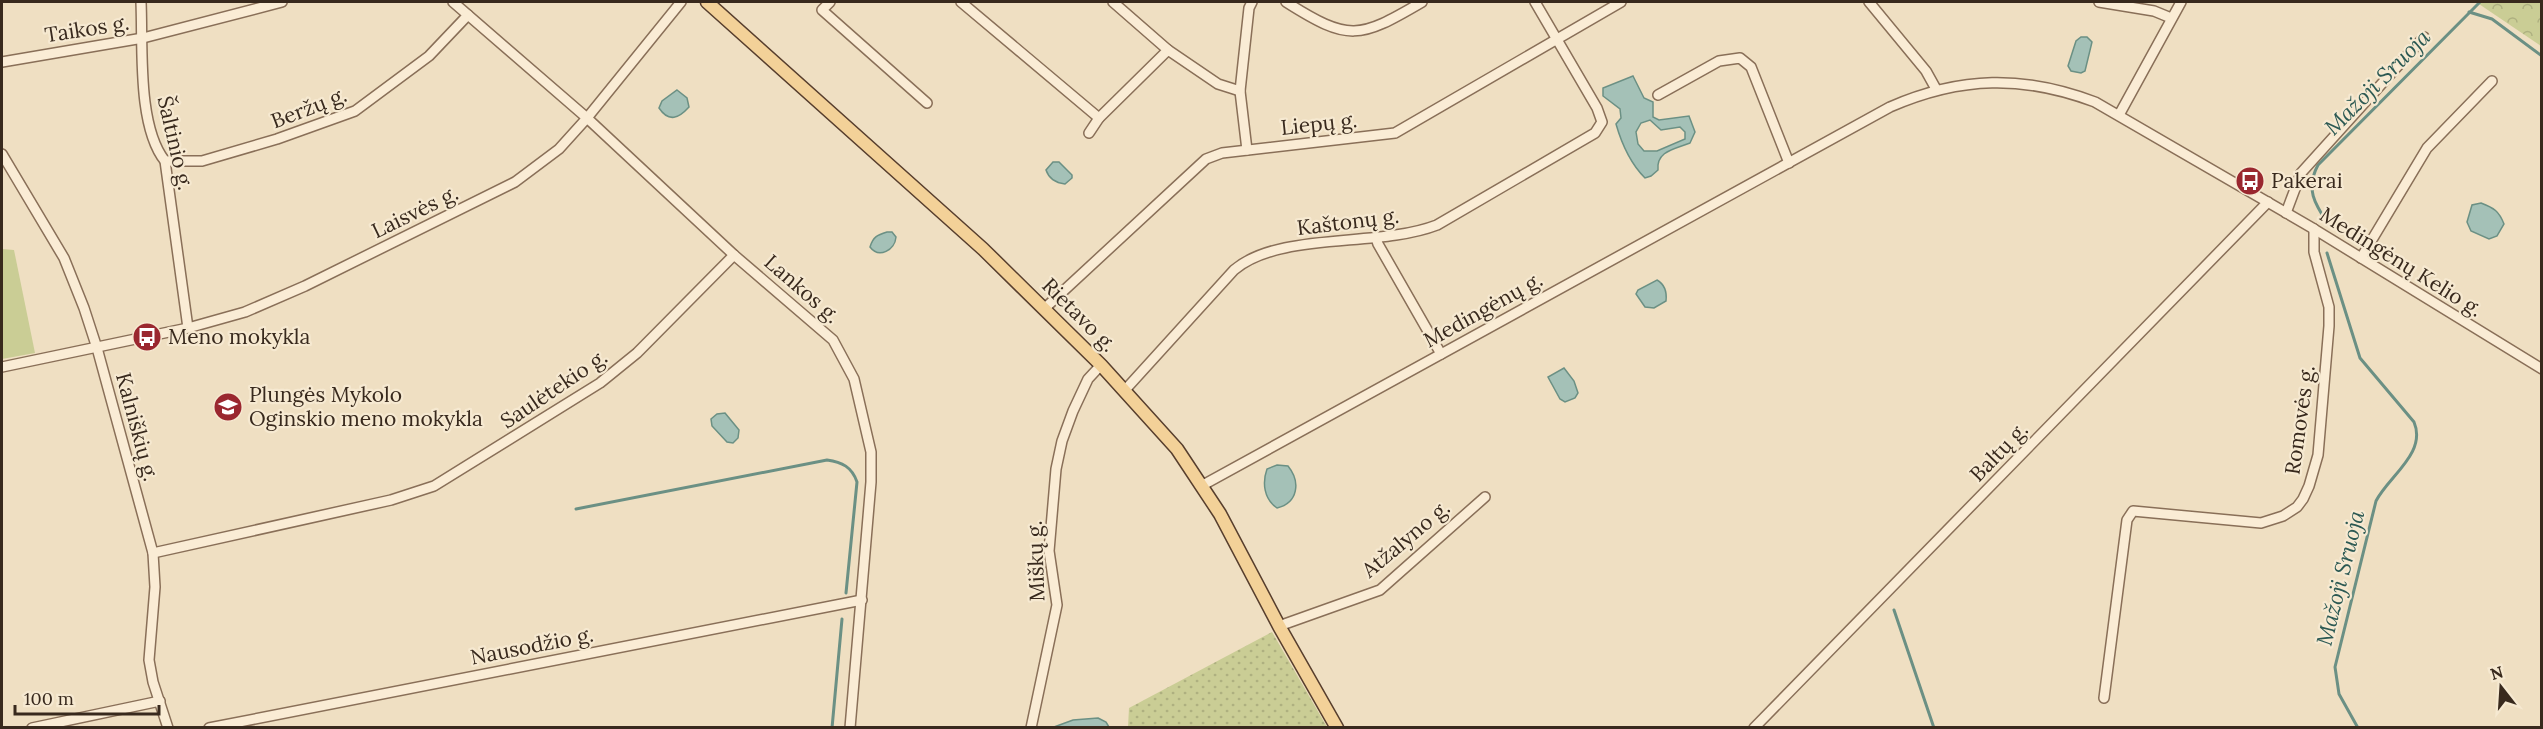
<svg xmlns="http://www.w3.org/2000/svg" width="2543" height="729" font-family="Lora,serif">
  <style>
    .grass { fill: #cacd95 }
    .forest { fill: url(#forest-crowns) }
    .park { fill: url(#park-dots) }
    .water { fill: #a4c1b7; stroke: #6b9084; stroke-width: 1.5; fill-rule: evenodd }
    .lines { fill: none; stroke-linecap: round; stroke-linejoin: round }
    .stream { stroke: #6b9084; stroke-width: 3 }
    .minor-casing { stroke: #896f58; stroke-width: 12 }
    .major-casing { stroke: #573e2d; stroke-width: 15 }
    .minor { stroke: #faecd5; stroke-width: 9 }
    .major { stroke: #f3d198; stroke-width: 12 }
    .labels { text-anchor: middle; stroke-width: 4.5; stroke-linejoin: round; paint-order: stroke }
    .street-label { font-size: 21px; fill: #38291d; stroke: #f6e9d1 }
    .poi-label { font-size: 21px; fill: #38291d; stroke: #f6e9d1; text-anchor: start }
    .water-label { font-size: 22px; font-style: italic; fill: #2c5953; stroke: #f6e9d1 }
  </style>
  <defs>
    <pattern id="forest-crowns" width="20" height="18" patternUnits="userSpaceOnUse" patternTransform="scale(1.5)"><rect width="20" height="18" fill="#cacd95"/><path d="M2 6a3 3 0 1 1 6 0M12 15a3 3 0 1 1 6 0" fill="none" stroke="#aeb080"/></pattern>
    <pattern id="park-dots" width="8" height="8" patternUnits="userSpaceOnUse" patternTransform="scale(1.5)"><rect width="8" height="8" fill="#cacd95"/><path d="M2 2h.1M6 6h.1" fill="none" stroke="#aeb080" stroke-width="1.8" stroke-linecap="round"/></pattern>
  </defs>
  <rect width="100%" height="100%" fill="#efdfc2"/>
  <path class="grass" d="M2 249 14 250 35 353 2 359Z"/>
  <path class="forest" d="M2476 2H2541V46Z"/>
  <path class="park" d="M1272 632 1327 727H1128L1129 708Z"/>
  <g class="water">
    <path d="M2081 37H2087L2092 42 2085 71 2081 73 2071 71 2068 66 2076 41Z"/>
    <path d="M1633 76 1644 98 1653 102V117L1659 120 1689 116 1695 132 1690 143C1675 149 1656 151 1658 170L1651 176 1645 178C1630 163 1622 145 1616 124L1621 118 1620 109 1603 96V88ZM1650 120 1661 130 1680 127 1685 132V139L1657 151H1644L1638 144 1636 132 1641 123Z"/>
    <path d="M677 90 687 98 689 107C679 118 669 123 659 108L662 101Z"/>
    <path d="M1053 162H1059L1072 175V178L1065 184C1057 183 1049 179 1046 170Z"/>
    <path d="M2481 203C2494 208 2499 211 2504 224L2497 236 2489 239 2471 231 2467 222 2472 205Z"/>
    <path d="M887 232H892L896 237C895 250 879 259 870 247 873 237 877 235 887 232Z"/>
    <path d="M1657 280C1664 284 1667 292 1666 301L1654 308 1645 307 1636 294 1638 290Z"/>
    <path d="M1564 368 1574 381 1578 393 1575 398 1565 402 1560 399 1548 377Z"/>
    <path d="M725 413 739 430 738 438 733 443 727 442 712 426 711 419 717 414Z"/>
    <path d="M1277 465 1288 466C1301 482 1298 503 1277 508 1264 499 1262 483 1267 469Z"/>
    <path d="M1098 718 1106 722 1109 727H1054L1073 720Z"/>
  </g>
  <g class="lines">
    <g class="stream">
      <path d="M2469 12 2492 19 2542 56"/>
      <path d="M2328 224C2315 204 2305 189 2318 165L2480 2"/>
      <path d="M2327 253 2360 358 2414 422C2427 453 2389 476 2376 501L2335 667 2339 694 2358 728"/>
      <path d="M576 509 827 460C842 462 852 467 857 482L846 593"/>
      <path d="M1894 610 1934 728"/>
      <path d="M832 728 842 619"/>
    </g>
    <g class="minor-casing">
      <g id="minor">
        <path d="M141 2C143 46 137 126 165 161L188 328"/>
        <path d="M453 2 587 118 734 255 833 340 854 379 871 452V482L850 728"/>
        <path d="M830 2 822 10 927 103"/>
        <path d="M961 2 1099 118"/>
        <path d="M1113 2 1168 50"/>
        <path d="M1286 2C1349 42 1359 39 1422 2"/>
        <path d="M1869 2 1926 71 1936 89"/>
        <path d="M2099 2 2154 11 2171 18"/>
        <path d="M2 62 143 38 282 2"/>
        <path d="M1658 95 1719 61 1740 58 1751 67 1789 163"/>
        <path d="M2119 115 2181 2"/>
        <path d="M1089 133 1099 118 1168 50 1218 84 1240 91"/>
        <path d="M1247 150 1240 91 1249 8 1252 2"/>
        <path d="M2 154 64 258 84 308 97 348 153 553 155 587 149 660 153 682 168 728"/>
        <path d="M165 161H202L277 139 355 111 429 56 468 15"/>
        <path d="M2286 213 2301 173 2424 37"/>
        <path d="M1376 238 1378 244 1441 354"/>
        <path d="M2361 258 2427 148 2492 81"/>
        <path d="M1045 308 1206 159 1222 153 1395 133 1621 2"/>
        <path d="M2 367 188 328 245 312 305 286 515 182 559 149 587 118 681 2"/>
        <path d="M1125 390 1234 270C1280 231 1378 248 1437 225L1595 133 1602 122 1597 108 1535 2"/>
        <path d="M1203 485 1890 107C1961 76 2023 75 2095 102L2314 229 2542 369"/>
        <path d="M153 553 391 500 434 486 600 383 637 353 734 255"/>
        <path d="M1279 626 1380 590 1485 497"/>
        <path d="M2104 698 2127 520 2133 511 2261 523 2283 516 2297 507 2303 499 2309 486 2318 455 2329 326V307L2314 252V229"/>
        <path d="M32 728 160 701"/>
        <path d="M209 728 862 600"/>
        <path d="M1031 728 1057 605 1049 551 1056 469 1062 441 1073 411 1088 379 1101 365"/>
        <path d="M1754 728 2268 202"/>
      </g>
    </g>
    <g class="major-casing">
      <path id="major" d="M707 2 983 249 1101 365 1177 449 1220 514 1279 626 1337 728"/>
    </g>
    <use href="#minor" class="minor"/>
    <use href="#major" class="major"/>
  </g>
  <defs>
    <g id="bus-disc" transform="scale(1.5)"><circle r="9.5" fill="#9a272f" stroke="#f6e9d1"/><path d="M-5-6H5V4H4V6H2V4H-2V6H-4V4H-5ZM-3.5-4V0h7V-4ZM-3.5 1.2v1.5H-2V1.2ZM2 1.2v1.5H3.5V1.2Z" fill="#fff"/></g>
    <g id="school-disc" transform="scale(1.5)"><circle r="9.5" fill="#9a272f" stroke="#f6e9d1"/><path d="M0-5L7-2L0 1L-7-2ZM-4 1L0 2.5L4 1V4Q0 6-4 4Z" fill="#fff"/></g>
  </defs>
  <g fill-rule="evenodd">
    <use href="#bus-disc" x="2250" y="181"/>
    <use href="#bus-disc" x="147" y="337"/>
    <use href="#school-disc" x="228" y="407"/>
  </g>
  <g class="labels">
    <g class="street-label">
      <text transform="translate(87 29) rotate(-9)" y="7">Taikos g.</text>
      <text transform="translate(309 108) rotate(-21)" y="7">Beržų g.</text>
      <text transform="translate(1319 124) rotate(-6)" y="7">Liepų g.</text>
      <text transform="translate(175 143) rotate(77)" y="7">Šaltinio g.</text>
      <text transform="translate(415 212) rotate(-26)" y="7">Laisvės g.</text>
      <text transform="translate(1348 222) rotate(-7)" y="7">Kaštonų g.</text>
      <text transform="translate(2401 262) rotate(32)" y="7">Medingėnų Kelio g.</text>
      <text transform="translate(802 289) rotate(41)" y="7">Lankos g.</text>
      <text transform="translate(1483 310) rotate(-29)" y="7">Medingėnų g.</text>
      <text transform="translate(1079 315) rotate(45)" y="7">Rietavo g.</text>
      <text transform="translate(554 389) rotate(-34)" y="7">Saulėtekio g.</text>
      <text transform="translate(2300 420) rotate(-82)" y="7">Romovės g.</text>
      <text transform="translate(137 427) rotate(75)" y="7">Kalniškių g.</text>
      <text transform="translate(1999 452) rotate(-46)" y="7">Baltų g.</text>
      <text transform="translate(1406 539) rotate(-40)" y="7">Atžalyno g.</text>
      <text transform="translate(1036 561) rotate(-92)" y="7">Miškų g.</text>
      <text transform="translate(532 646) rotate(-11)" y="7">Nausodžio g.</text>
    </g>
    <g class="poi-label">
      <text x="2271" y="188">Pakerai</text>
      <text x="168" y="344">Meno mokykla</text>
      <text x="249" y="402">Plungės Mykolo<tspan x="249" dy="24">Oginskio meno mokykla</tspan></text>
    </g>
    <g class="water-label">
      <text transform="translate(2377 82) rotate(-45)" y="8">Mažoji Sruoja</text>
      <text transform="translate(2340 578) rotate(-76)" y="8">Mažoji Sruoja</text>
    </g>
  </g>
  <rect width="2543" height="729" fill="none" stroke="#38291d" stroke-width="6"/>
  <g transform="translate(2501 687) rotate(343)" stroke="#f6e9d1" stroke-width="4.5" paint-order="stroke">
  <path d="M0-4.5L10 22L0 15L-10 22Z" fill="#38291d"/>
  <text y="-9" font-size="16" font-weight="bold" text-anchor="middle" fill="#38291d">N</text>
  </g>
  <path d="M15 705v9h144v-9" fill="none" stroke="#38291d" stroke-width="3"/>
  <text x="24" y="705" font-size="18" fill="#38291d" stroke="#f6e9d1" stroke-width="4.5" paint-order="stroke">100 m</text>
</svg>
